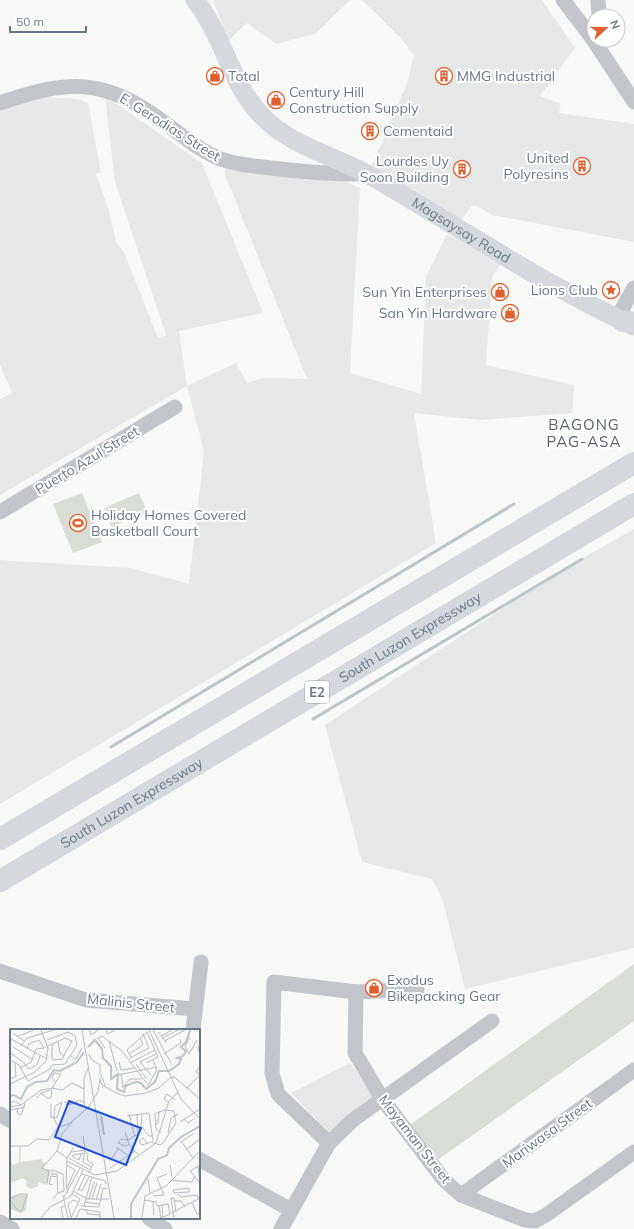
<svg xmlns="http://www.w3.org/2000/svg" width="634" height="1229" font-family="Mulish,sans-serif">
  <style>
    .built { fill: #e6e7e7 }
    .green { fill: #d8ddd5 }
    .lines { fill: none; stroke-linecap: round; stroke-linejoin: round }
    .stream { stroke: #bbc5ca; stroke-width: 3 }
    .minor { stroke: #c2c5c9; stroke-width: 15 }
    .major { stroke: #d5d9dd; stroke-width: 19 }
    .highway { stroke: #d5d9dd; stroke-width: 22 }
    .labels { text-anchor: middle; stroke-width: 4; stroke-linejoin: round; paint-order: stroke }
    .shield { fill: #fff; stroke: #95a0aa; stroke-width: 1 }
    .shield-label { font-size: 13px; font-weight: bold; fill: #687786 }
    .poi-label { font-size: 14px; fill: #687786; stroke: #fff; text-anchor: start }
    .street-label { font-size: 14px; fill: #687786; stroke: #fff }
    .neighbourhood-label { font-size: 15px; letter-spacing: 1px; fill: #56616b; stroke: #fff }
    .inset-river { fill: none; stroke: #bbc5ca; stroke-width: 2 }
    .inset-road { fill: none; stroke: #b5bcc2; stroke-width: 1 }
    .view { fill: #1d4ed8; fill-opacity: 0.15; stroke: #1d4ed8; stroke-width: 2 }
    .inset-edge { fill: none; stroke: #687786; stroke-width: 2 }
  </style>
  <rect width="100%" height="100%" fill="#f8f8f6"/>
  <g class="built">
    <path d="M213 0H350L315 34 276 44 247 23 228 41Z"/>
    <path d="M362 0H542L575 48 540 96 561 104 559 113 634 124V242L492 215 477 206H471L461 222 415 190 370 170 407 84 414 55 400 37Z"/>
    <path d="M105 96 202 163 263 313 179 331 187 386 236 363 247 383 264 378 307 379 224 172 228 166 342 180 360 188 350 373 421 394 426 277 447 234 500 265 492 277 486 365 574 385 572 413 480 420 414 413 436 543 0 804V560L131 568 189 584 204 452 187 386 0 495V399L12 393 0 365V109L37 97 78 99 88 103 101 172 96 174 109 211 116 242 124 252 158 338 166 335 115 182Z"/>
    <path d="M634 529V948L465 989 442 898 432 879 362 862 325 725 557 573Z"/>
    <path d="M350 1063 375 1098 329 1132 291 1093Z"/>
  </g>
  <g class="green">
    <path d="M82 493 102 542 73 553 53 504Z"/>
    <path d="M139 493 147 512 111 527 104 508Z"/>
    <path d="M634 964V1021L436 1161 410 1125Z"/>
  </g>
  <g class="lines">
    <g class="stream">
      <path d="M313 719 582 559"/>
      <path d="M111 747 514 504"/>
    </g>
    <g class="minor">
      <path d="M563 0 592 38 594 34"/>
      <path d="M598 0 599 16"/>
      <path d="M592 38 634 102"/>
      <path d="M0 103C67 80 103 77 162 121 181 134 199 151 221 159 237 165 254 166 271 168 302 172 334 174 365 174"/>
      <path d="M617 318 634 288"/>
      <path d="M0 512 175 407"/>
      <path d="M0 971 86 1000 195 1009"/>
      <path d="M356 992 417 989"/>
      <path d="M193 1030 201 962"/>
      <path d="M0 1114 11 1121"/>
      <path d="M329 1143 278 1094 272 1073 274 982 356 992 355 1053 383 1100 443 1179 461 1195 525 1220 535 1221 546 1215 634 1152"/>
      <path d="M199 1159 291 1210"/>
      <path d="M461 1195 634 1070"/>
      <path d="M149 1218 165 1229"/>
      <path d="M0 1222 12 1229"/>
      <path d="M281 1229 329 1143 353 1120 492 1021"/>
    </g>
    <path class="major" id="s1" d="M195 0C223 34 230 83 261 115 290 146 333 155 369 175 457 225 541 284 634 326"/>
    <g class="highway">
      <path d="M623 321 634 323"/>
      <path d="M0 839 634 463"/>
      <path id="s2" d="M0 881 634 504"/>
    </g>
  </g>
  <defs>
    <g id="shop-ring" transform="scale(0.9)"><circle r="9.5" fill="#fff" stroke="#df5f2f" stroke-width="1.5"/><path d="M-5-2.5h2.3a2.7 3.5 0 0 1 5.4 0H5L5.5 6h-11ZM-1.5-2.5h3a1.5 2.3 0 0 0-3 0Z" fill="#df5f2f"/></g>
    <g id="building-ring" transform="scale(0.9)"><circle r="9.5" fill="#fff" stroke="#df5f2f" stroke-width="1.5"/><path d="M-4-6H4V6H1V3H-1V6H-4ZM-2.5-4.3h1.7v1.8h-1.7ZM.8-4.3h1.7v1.8H.8ZM-2.5-1h1.7V.8h-1.7ZM.8-1h1.7V.8H.8Z" fill="#df5f2f"/></g>
    <g id="sight-ring" transform="scale(0.9)"><circle r="9.5" fill="#fff" stroke="#df5f2f" stroke-width="1.5"/><path d="M0-6L1.8-2.2L6-1.7L2.9 1.2L3.7 5.4L0 3.3L-3.7 5.4L-2.9 1.2L-6-1.7L-1.8-2.2Z" fill="#df5f2f"/></g>
    <g id="stadium-ring" transform="scale(0.9)"><circle r="9.5" fill="#fff" stroke="#df5f2f" stroke-width="1.5"/><path d="M0-5a6.5 5 0 1 0 0 10a6.5 5 0 1 0 0-10ZM-3.5-1.8h7v3.6h-7Z" fill="#df5f2f"/></g>
  </defs>
  <g fill-rule="evenodd">
    <use href="#shop-ring" x="215" y="76"/>
    <use href="#building-ring" x="444" y="76"/>
    <use href="#shop-ring" x="276" y="100"/>
    <use href="#building-ring" x="370" y="131"/>
    <use href="#building-ring" x="582" y="166"/>
    <use href="#building-ring" x="462" y="169"/>
    <use href="#sight-ring" x="611" y="290"/>
    <use href="#shop-ring" x="500" y="292"/>
    <use href="#shop-ring" x="510" y="313"/>
    <use href="#stadium-ring" x="78" y="523"/>
    <use href="#shop-ring" x="374" y="988"/>
  </g>
  <g class="labels">
    <rect class="shield" x="305" y="681" width="24" height="22" rx="3"/>
    <g class="shield-label">
      <text x="317" y="697">E2</text>
    </g>
    <g class="poi-label">
      <text x="228" y="81">Total</text>
      <text x="457" y="81">MMG Industrial</text>
      <text x="289" y="97">Century Hill<tspan x="289" dy="16">Construction Supply</tspan></text>
      <text x="383" y="136">Cementaid</text>
      <text x="569" y="163" text-anchor="end">United<tspan x="569" dy="16">Polyresins</tspan></text>
      <text x="449" y="166" text-anchor="end">Lourdes Uy<tspan x="449" dy="16">Soon Building</tspan></text>
      <text x="598" y="295" text-anchor="end">Lions Club</text>
      <text x="487" y="297" text-anchor="end">Sun Yin Enterprises</text>
      <text x="497" y="318" text-anchor="end">San Yin Hardware</text>
      <text x="91" y="520">Holiday Homes Covered<tspan x="91" dy="16">Basketball Court</tspan></text>
      <text x="387" y="985">Exodus<tspan x="387" dy="16">Bikepacking Gear</tspan></text>
    </g>
    <g class="street-label">
      <text transform="translate(170 127) rotate(32)" y="5">E. Gerodias Street</text>
      <text dy="5" stroke="none"><textPath href="#s1" startOffset="365">Magsaysay Road</textPath></text>
      <text transform="translate(87 460) rotate(-31)" y="5">Puerto Azul Street</text>
      <text dy="5" stroke="none"><textPath href="#s2" startOffset="477">South Luzon Expressway</textPath></text>
      <text dy="5" stroke="none"><textPath href="#s2" startOffset="153">South Luzon Expressway</textPath></text>
      <text transform="translate(131 1003) rotate(6)" y="5">Malinis Street</text>
      <text transform="translate(547 1133) rotate(-36)" y="5">Mariwasa Street</text>
      <text transform="translate(415 1139) rotate(52)" y="5">Mayaman Street</text>
    </g>
    <g class="neighbourhood-label">
      <text x="584" y="430">BAGONG<tspan x="584" dy="17">PAG-ASA</tspan></text>
    </g>
  </g>
  <g transform="translate(10 1029)">
    <rect width="190" height="190" fill="#f8f8f6"/>
    <path d="M9 118H11L10 133 33 130 32 133 36 134 33 140H41L37 156 28 153V157L21 160 16 157 17 152 13 149 0 154V132L3 136 9 133ZM18 165 16 181 11 184 0 180V168Z" fill="#d8ddd5"/>
    <path class="inset-river" d="M78 18 85 11 92 20 93 29 101 37V50L108 45 107 60 114 63 115 57 126 53 131 54 136 60 145 53 149 42H159L169 35 171 30 167 29 173 27 176 22 171 18 176 13 180 1M0 67 4 66 11 70 17 58 26 53 37 52 44 41 50 42 67 33 74 23M91 87 94 106M121 189V175L148 130 157 126 159 119 171 108 190 97"/>
    <path class="inset-road" d="M72 1 104 189M79 1 81 6 88 1M96 1 98 5 105 1M139 1 171 70 190 90M143 1 162 36M148 3 157 14M3 4 14 12M133 5 139 19M8 7 24 1M151 7 162 1M180 8 175 17 179 25 187 11M88 9 95 19M152 9 168 1M1 10 37 30M87 10 92 7 112 22 138 56 147 41 143 31M48 12 50 24 54 27M99 12 107 42M154 12 175 1M190 12 188 21 190 24M42 15V31M11 17 17 9 44 1M38 17 55 9 62 12 52 30 43 31M3 18 23 31M0 24 12 32 19 40 27 36 30 27M79 25 81 30 90 36V45M119 25 133 16 130 9M154 25 171 14 170 10M61 27 66 30 72 19M121 28 117 21 137 3M120 29 139 19M0 31 9 36 18 52 40 40 42 36 55 35 67 16 65 7 58 3 37 11M109 33 111 41 124 39M120 34 145 21M136 34 148 28 137 3M126 35 137 50M190 37 186 43 190 46M10 39 21 33 26 20 34 19 29 11 19 15 17 20M91 45 95 57M111 45 113 58M108 46 147 38M141 46 130 33 146 25M163 47 190 70M0 50 6 47 5 34M90 51 92 56 108 65M0 55 25 43 36 32 38 19 31 1M42 59 52 61 62 54 74 60V75L77 80M42 59 51 45 44 44 42 49 45 53M112 59 120 50H132M177 59 190 46M74 60V49L78 39M106 64 115 67 136 64 149 59 161 48 164 49M27 69 31 64 39 61 42 62 41 69H37L31 64M54 73 61 75 56 76M159 74 154 70 157 65 165 71M61 75 70 71 74 74M1 77 0 74 4 72 11 76M0 78 11 76 31 61 44 59M7 79 8 85 11 86 15 74M78 79 88 63 90 49M0 81 15 78M119 85 125 108M132 85 131 97 139 107H143M117 87 139 84 143 112M41 88 47 89 52 73M41 89V75M174 90 178 94 185 89M170 93 190 80M145 96 148 94 149 82M48 98 44 90 45 77 52 73M115 103 119 115 129 127M158 104 161 89 168 85M73 107 75 120 73 133 81 138M172 113 183 129M137 114 133 109 129 112 132 116 141 113 150 116 153 114 166 94 164 82 154 81 145 85 146 100 151 104M170 114 184 104M119 115 115 117 108 114 111 110 118 111 128 105 127 85M0 117H18L27 110 39 111 48 98 59 95 80 77M106 118 119 127M177 120 190 110M75 122 78 125 77 131 83 135 79 144M61 123 75 121M71 125 69 131 62 127 63 126 74 124M57 129 47 122 52 105 63 92M59 129 80 141M57 132 85 146 107 142 146 114 159 72 168 63M100 132 108 120M57 136 65 141 57 159M160 136 162 148M188 137 190 154M100 139 125 122M72 145 95 152 96 155M138 150 140 164M160 151 182 153 184 148M37 154 39 142 32 139 47 122M190 154 180 142 190 136M43 156 39 155 41 147 47 148M151 159 147 149 157 145M179 159V163L164 164 163 161ZM69 160 72 162 79 148M63 162 77 170H99M68 162 75 147M58 164 56 154 57 129 63 119M168 165 171 168 187 166 188 169M53 166 58 189M144 167 154 166 151 159M54 168 70 139M0 169 10 165H17L12 182H8L0 171M164 169H161L164 189M164 169 166 183M43 170 48 164 47 145H42V141L53 145 54 162 48 164M79 170 84 153M82 170 87 154M86 171 91 155M134 171 146 173 147 177 158 175 160 185 151 189 149 177M164 172H171L175 178M75 173 89 175M143 173 144 186M182 174 187 185H190M152 176 153 188M71 177 89 178 93 159 97 160M74 177 82 148M76 181 78 185 90 186M161 184 190 169M61 188 58 175 63 171 68 173M31 189 40 178 61 167 73 141M53 189 51 178 55 177M61 189 70 170 62 165M66 189 70 180 90 183V189M132 189 135 167 156 157 190 122"/>
    <path class="view" d="M59 72 131 99 116 136 45 108Z"/>
    <rect width="190" height="190" class="inset-edge"/>
  </g>
  <g transform="translate(606 28) rotate(69)"><circle r="19" fill="#ffffff" stroke="#c3c9cf"/>
  <path d="M0-3L7 15L0 10L-7 15Z" fill="#df5f2f"/>
  <text y="-6" font-size="11" font-weight="bold" text-anchor="middle" fill="#687786">N</text>
  </g>
  <path d="M10 26v6h76v-6" fill="none" stroke="#687786" stroke-width="2"/>
  <text x="16" y="26" font-size="12" fill="#687786" stroke="#ffffff" stroke-width="3" paint-order="stroke">50 m</text>
</svg>
